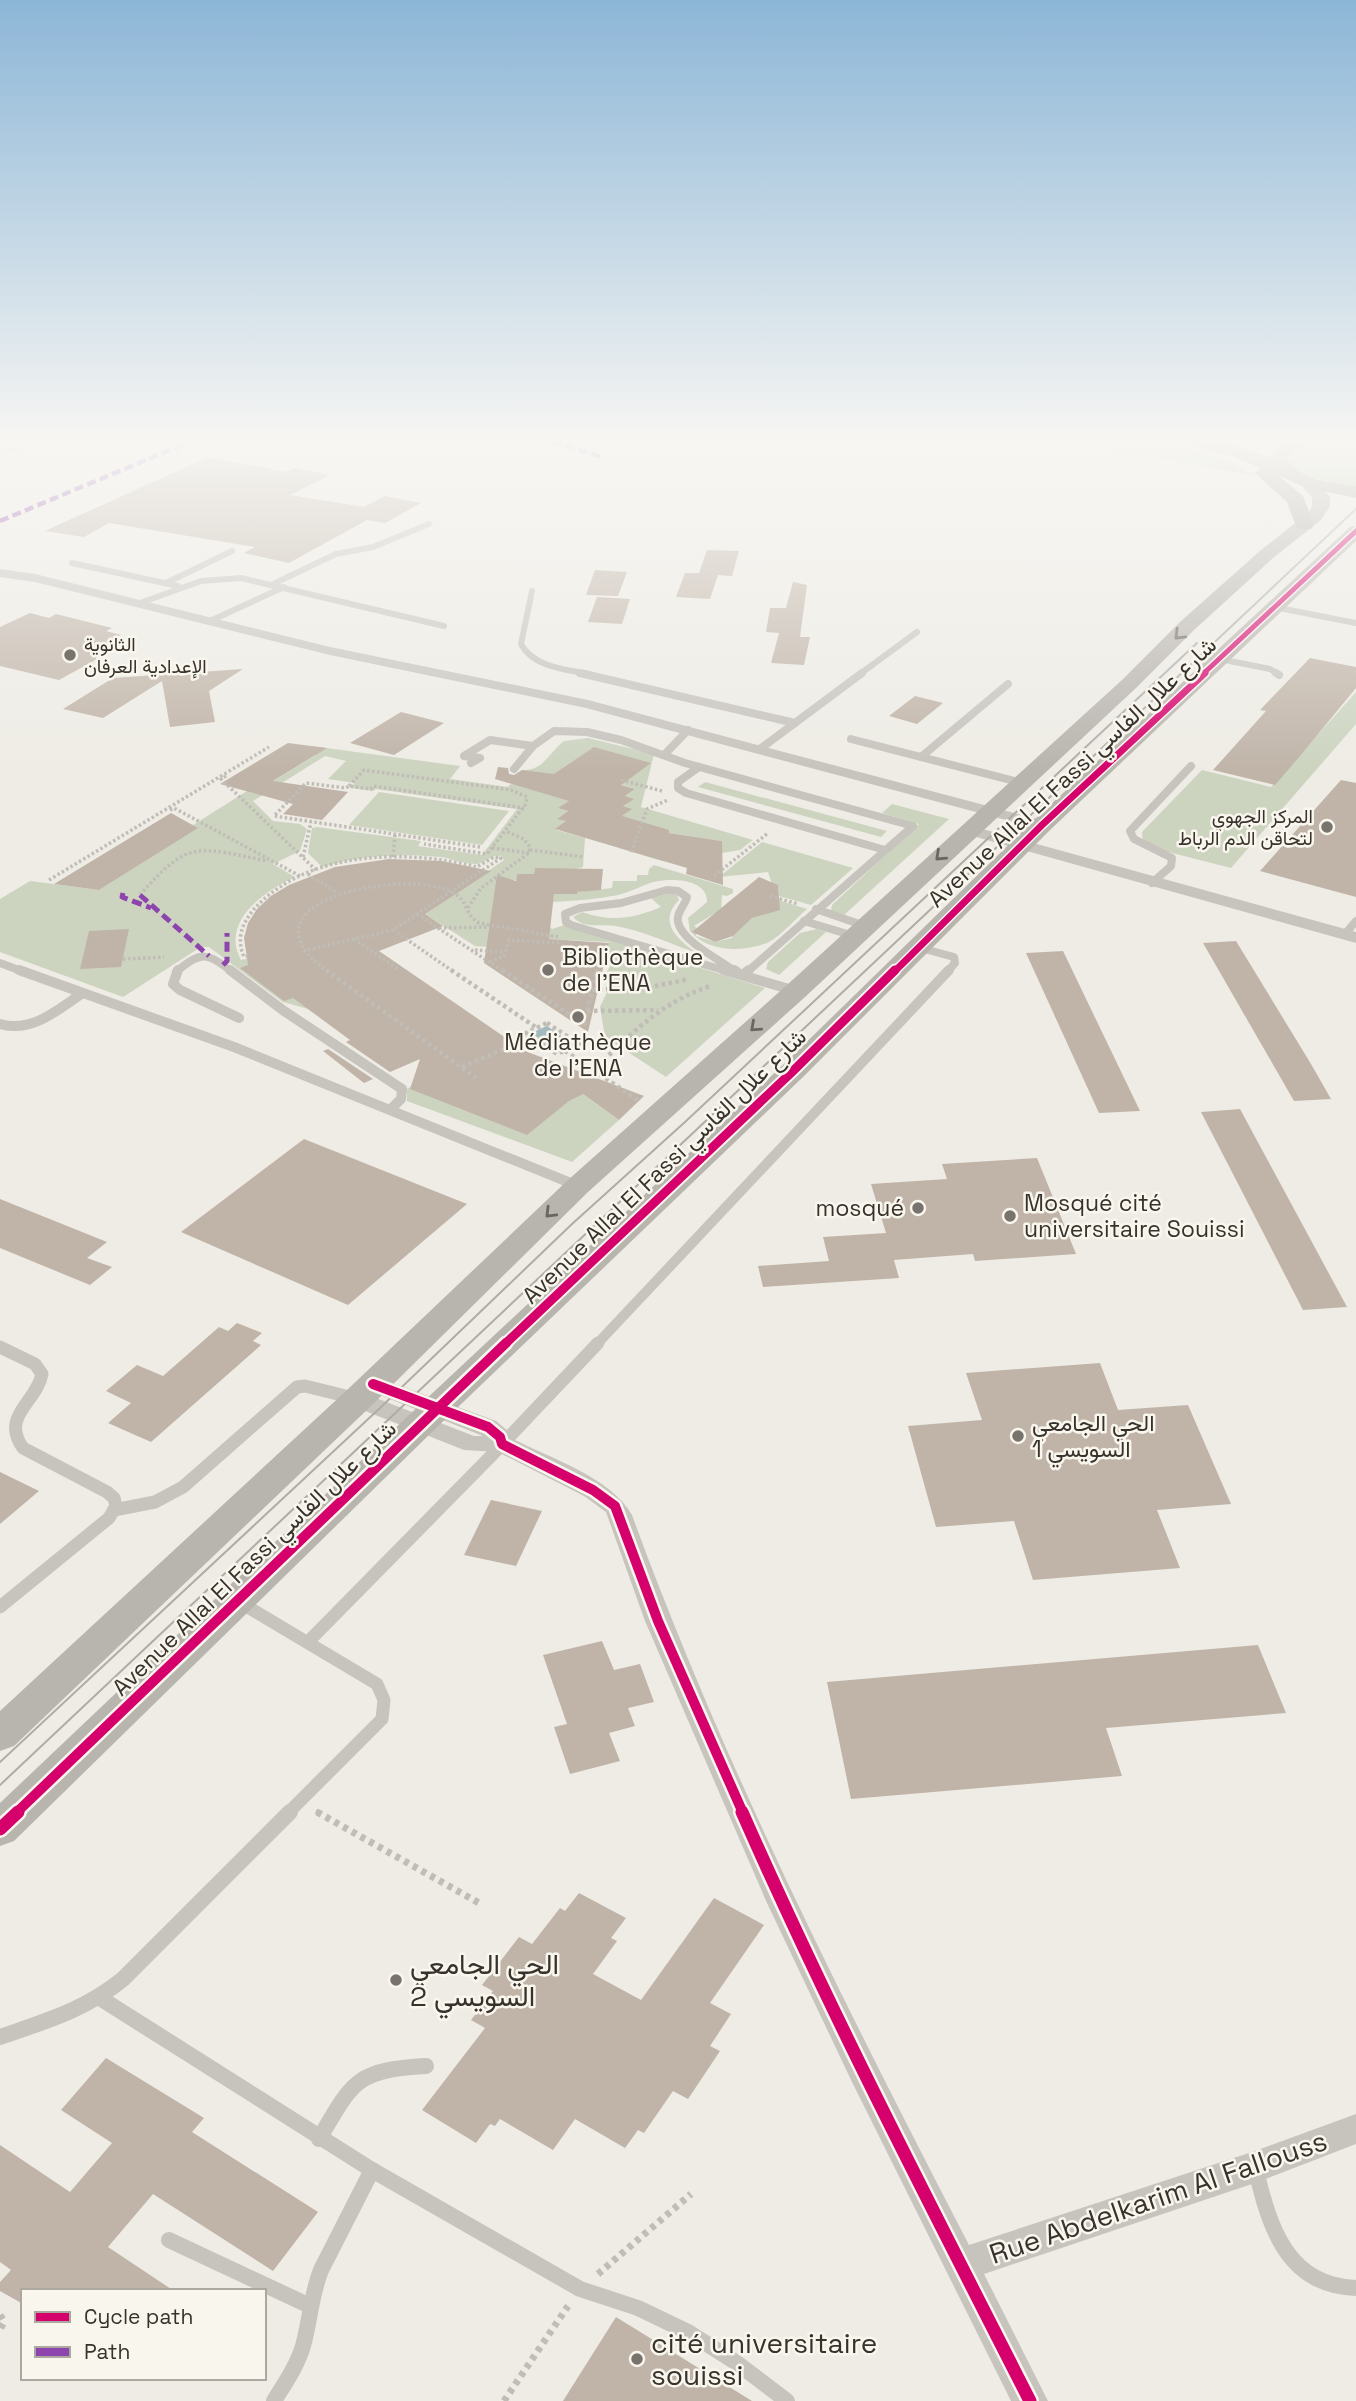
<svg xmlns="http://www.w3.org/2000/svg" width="1356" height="2401" font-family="'Space Grotesk',Vazirmatn,sans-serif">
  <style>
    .green { fill: #ccd4c0 }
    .water { fill: #a2b9bd }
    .building { fill: #c0b4a8 }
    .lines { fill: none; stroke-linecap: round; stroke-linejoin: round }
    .path-far3 { stroke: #c0bcb6; stroke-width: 3.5; stroke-dasharray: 2.5 2.5; stroke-linecap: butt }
    .path-far2 { stroke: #c0bcb6; stroke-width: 4.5; stroke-dasharray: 3.5 3.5; stroke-linecap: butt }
    .path-far1 { stroke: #c0bcb6; stroke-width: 5; stroke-dasharray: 4.5 4.5; stroke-linecap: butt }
    .path { stroke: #c0bcb6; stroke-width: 7; stroke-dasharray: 5 5; stroke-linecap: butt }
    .lane-far4 { stroke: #c7c4be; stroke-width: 6 }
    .lane-far3 { stroke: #c7c4be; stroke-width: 8 }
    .lane-far2 { stroke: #c7c4be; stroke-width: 10 }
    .lane-far1 { stroke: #c7c4be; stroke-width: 13 }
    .lane { stroke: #c7c4be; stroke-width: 16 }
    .street { fill: #c7c4be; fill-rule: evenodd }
    .secondary { fill: #b8b4ae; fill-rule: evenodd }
    .primary { fill: #aca8a3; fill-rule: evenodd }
    .tram { stroke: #afaca8; stroke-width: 2 }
    .rail-casing { stroke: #afaca8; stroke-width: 5 }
    .rail { stroke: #f9f6ee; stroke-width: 3.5; stroke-dasharray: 10; stroke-linecap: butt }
    .quiet-far1 { stroke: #8e44ad; stroke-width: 4.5; stroke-dasharray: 9 4.5; stroke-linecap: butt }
    .quiet { stroke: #8e44ad; stroke-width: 5; stroke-dasharray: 10 5; stroke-linecap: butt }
    .cycleway-far4-casing { stroke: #f9f6ee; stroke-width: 8 }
    .cycleway-far3-casing { stroke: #f9f6ee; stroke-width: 10 }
    .cycleway-far2-casing { stroke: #f9f6ee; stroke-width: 13 }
    .cycleway-far1-casing { stroke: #f9f6ee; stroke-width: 15 }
    .cycleway-casing { stroke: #f9f6ee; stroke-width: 18 }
    .cycleway-far4 { stroke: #d6006c; stroke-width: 5 }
    .cycleway-far3 { stroke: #d6006c; stroke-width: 7 }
    .cycleway-far2 { stroke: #d6006c; stroke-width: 9 }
    .cycleway-far1 { stroke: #d6006c; stroke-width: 10 }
    .cycleway { stroke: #d6006c; stroke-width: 13 }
    .oneway { stroke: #6b6660 }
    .poi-dot { fill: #78736d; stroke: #f9f6ee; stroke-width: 2.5 }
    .labels { text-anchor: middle; stroke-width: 5; stroke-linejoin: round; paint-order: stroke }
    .far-poi-label { font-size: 19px; fill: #38322c; stroke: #f9f6ee; text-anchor: start }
    .street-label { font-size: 23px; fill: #38322c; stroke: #f9f6ee }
    .poi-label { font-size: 23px; fill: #38322c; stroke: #f9f6ee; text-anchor: start }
    .near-poi-label { font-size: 28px; fill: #38322c; stroke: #f9f6ee; text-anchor: start }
    .near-street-label { font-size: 28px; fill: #38322c; stroke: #f9f6ee }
  </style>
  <rect width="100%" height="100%" fill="#eeece5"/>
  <g class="green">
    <path d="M1043 437C1121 437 1185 435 1256 476Z"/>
    <path d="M1356 443V489L1301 475 1289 462 1291 454C1310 441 1334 443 1356 443Z"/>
    <path d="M1356 692V724L1231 868 1149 847 1143 843 1142 832 1202 770 1271 787Z"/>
    <path d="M588 738 654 754 641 807 753 840 740 850 722 853V841L657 831 688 854 662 861 619 848 622 816 631 809 623 806 633 799 625 796 635 789 616 783 569 801 559 808 568 811 558 818 566 821 556 830 585 838 583 867 555 874 535 868 534 874H517L516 880H497L552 929 564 925 765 988 666 1077 605 1037 600 1007 609 988 607 972 611 964 606 956 609 942 505 937 501 948 475 946 425 914 504 860 502 856C491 854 487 862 477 864 467 865 451 858 440 857 400 853 360 855 322 867L308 853 312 828 317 827 421 841 418 846 482 855 517 809 376 789 373 791 351 788 355 783 328 779 346 761 325 756 253 801 273 821 300 824 307 829 300 851 273 864 295 877C264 891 220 922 241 960L250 958 308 1009 283 1002 209 947H201L193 952 123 997 0 952V899L30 881 99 890 197 828 193 825 247 791 254 793 316 755 310 753 319 747 460 766 450 779 508 787 522 770C544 771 548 753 564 741Z"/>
    <path d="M705 782 887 831 881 837 698 787Z"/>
    <path d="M379 792 509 811 482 845 349 825Z"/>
    <path d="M892 804 949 819 844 915 831 911 832 905 919 824 882 813Z"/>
    <path d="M762 842 853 868 852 869 811 905 779 896 778 885 772 884 768 872 719 877Z"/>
    <path d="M654 865 733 889V893L727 896 722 895 721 913 717 912 694 926 697 928 696 936 715 942 732 938 733 933 775 899 807 909C795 919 782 935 769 942 745 953 707 952 690 931L688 918 707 902C708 880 675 878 659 881 645 883 632 892 618 895 597 899 574 901 553 902L554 892 577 894V892L612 888 613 881H637V875H648L649 869Z"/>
    <path d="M668 894 677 895 679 900C657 922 678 940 697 953 671 944 643 931 616 926 601 923 585 930 573 917L582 912C612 922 632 919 661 907L651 898Z"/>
    <path d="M817 929 826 932 779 975 766 969 768 962 800 933Z"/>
    <path d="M412 1086 580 1092 619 1120 572 1162 407 1101V1089Z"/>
  </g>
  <path class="water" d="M547 1026 573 1044 558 1051 531 1033Z"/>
  <g class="building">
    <path d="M208 457 286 472 294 468 330 475 290 495 364 507 385 496 421 503 385 523 367 520 289 563 244 553 255 547 109 523 84 537 45 531Z"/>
    <path d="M707 550 739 551 732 576 718 575 710 599 676 597 685 573H699Z"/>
    <path d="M595 570 627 572 618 596 586 595Z"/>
    <path d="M793 582 807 585 800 637H810L804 665 771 663 779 633 766 632 770 608H786Z"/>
    <path d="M597 597 630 599 622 624 588 622Z"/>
    <path d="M30 613 49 618 56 614 112 628 106 631 121 635 112 639 126 643 59 680 0 666V627Z"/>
    <path d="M1310 658 1356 667V688L1300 756 1275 785 1213 770 1266 711 1260 710Z"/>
    <path d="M243 669 209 691 215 722 170 727 162 681 103 718 63 709 113 678Z"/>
    <path d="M915 696 943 703 917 724 889 716Z"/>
    <path d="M401 712 444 723 394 755 350 743Z"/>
    <path d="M288 743 327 748 273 781 348 792 322 820 283 814 293 804 220 784Z"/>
    <path d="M594 747 651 763 621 785 635 789 625 796 634 799 623 806 632 809 622 816 669 830V833L722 841 723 885 686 874 687 868 555 829 566 821 557 819 568 811 558 808 569 801 495 779 498 767 508 768 509 774 514 775 522 770 554 774Z"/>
    <path d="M1341 780 1356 783V897L1260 871Z"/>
    <path d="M171 813 198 828 99 890 54 884Z"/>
    <path d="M389 859 442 861 491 871 425 914 443 926 379 951 525 1051 644 1096 619 1120 583 1094 569 1101 527 1135 410 1089 420 1059 390 1072 346 1042 350 1040 293 998 284 1001 240 968 248 965 244 938 248 923 257 909 271 896 289 885 335 867Z"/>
    <path d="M535 868 603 869 601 890 577 892V894H554L549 939 609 943 588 1032 484 963 497 875 516 881 517 874H534Z"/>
    <path d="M759 877 778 885 780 910 752 918 733 936 715 942 692 932Z"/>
    <path d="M129 929 121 967 80 969 89 931Z"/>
    <path d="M1236 941 1311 1064 1331 1099 1294 1101 1203 943Z"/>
    <path d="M1063 951 1140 1111 1099 1113 1026 953Z"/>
    <path d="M328 1049 373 1079 364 1083 323 1051Z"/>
    <path d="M1240 1109 1347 1307 1303 1310 1201 1112Z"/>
    <path d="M304 1139 467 1204 348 1305 181 1232Z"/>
    <path d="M1037 1158 1076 1254 975 1261 973 1254 894 1260 899 1278 763 1287 758 1266 829 1261 823 1237 886 1233 871 1184 947 1179 942 1164Z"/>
    <path d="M0 1199 107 1242 87 1258 112 1267 90 1285 0 1248Z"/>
    <path d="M237 1323 262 1333 253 1341 261 1345 151 1442 108 1423 131 1403 106 1391 137 1365 163 1376 219 1327 228 1331Z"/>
    <path d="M1100 1363 1118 1410 1188 1405 1231 1504 1157 1510 1180 1568 1033 1580 1014 1521 936 1527 908 1426 982 1420 966 1373Z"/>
    <path d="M0 1472 39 1491 0 1524Z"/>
    <path d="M491 1500 542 1511 516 1566 464 1555Z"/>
    <path d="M602 1641 614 1670 640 1664 654 1702 628 1708 635 1726 609 1733 620 1761 570 1774 554 1727 567 1724 543 1655Z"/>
    <path d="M1258 1645 1286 1713 1106 1728 1122 1776 851 1799 827 1682Z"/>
    <path d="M579 1893 626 1918 611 1938 617 1941 593 1974 641 2000 714 1898 764 1925 710 2003 731 2014 710 2046 720 2051 688 2099 673 2091 644 2133 638 2130 625 2148 575 2119 553 2150 500 2119 495 2126 490 2124 476 2143 422 2110 485 2028 471 2020 493 1991 482 1985 519 1937 532 1944 560 1908 565 1911Z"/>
    <path d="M106 2058 204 2118 192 2132 318 2212 273 2271 153 2194 108 2247 174 2291H23V2304L0 2291V2282L11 2270 0 2262V2145L70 2192 112 2143 61 2110Z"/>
    <path d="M616 2317 752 2401H563Z"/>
  </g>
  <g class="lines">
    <g class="path-far3">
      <path d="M226 776 221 779 317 871"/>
      <path d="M621 780 662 791"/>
      <path d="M349 786 364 770 511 790 527 797 526 804 487 854 424 844"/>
      <path d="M170 810 174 808 300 876"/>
      <path d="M480 847 274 816 306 783 346 788 349 786 371 789 373 786 524 808"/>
      <path d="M492 848 529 853"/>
      <path d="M530 850 584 857"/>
      <path d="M631 852 647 809 668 800"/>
      <path d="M303 857 311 822"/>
      <path d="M393 857 395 834"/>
      <path d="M308 874 338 893"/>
      <path d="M714 876 768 833"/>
      <path d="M49 880 269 747"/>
      <path d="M140 895C190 837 199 848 268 861"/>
      <path d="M770 896 798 904"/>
      <path d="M468 908 481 888 529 853 530 847 524 839 505 831"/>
      <path d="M417 914 504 972"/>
      <path d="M439 928 490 927"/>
      <path d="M393 930 454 972"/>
      <path d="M354 939 399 970"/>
      <path d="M475 950 505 952"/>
      <path d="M248 956 244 957C236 938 242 923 255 908 309 850 406 849 477 867L494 857 501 858 393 930 303 951"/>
      <path d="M123 959 164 957"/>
      <path d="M490 962 504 956 509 940 563 943"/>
      <path d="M328 972C234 904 389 872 442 888 472 897 461 913 479 923L558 937"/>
      <path d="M596 972 601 952"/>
    </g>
    <g class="path-far2">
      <path d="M326 970 476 1078"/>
      <path d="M451 970 537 1028"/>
      <path d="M502 970 584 1024 597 970"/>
      <path d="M592 990 651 987 689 979"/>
      <path d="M587 1011 658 1010"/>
      <path d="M547 1023 579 1044 557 1054 526 1033Z"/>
      <path d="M565 1051 639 1101"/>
      <path d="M462 1067 531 1037"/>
      <path d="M594 1070C629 1035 662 1002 710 986"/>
    </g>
    <path class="path-far1" d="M316 1811 320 1813"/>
    <g class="path">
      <path d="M317 1812 479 1903"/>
      <path d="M598 2274 691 2194"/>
      <path d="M0 2315 4 2322 0 2329"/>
      <path d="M504 2401 568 2306"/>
    </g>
    <g class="lane-far4">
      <path d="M72 563 178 586"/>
      <path d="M166 583 232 551"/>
      <path d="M273 584 336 554 373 547 429 524"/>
      <path d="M532 591 521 644C533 667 565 669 588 674"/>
      <path d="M140 603 201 581 241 578 444 626"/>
      <path d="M1274 607 1356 623"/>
      <path d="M210 621 284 587"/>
      <path d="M1220 659 1270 669 1278 674"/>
      <path d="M860 674 917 632"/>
    </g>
    <g class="lane-far3">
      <path d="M580 673 795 723"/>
      <path d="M1276 673 1279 675"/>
      <path d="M851 739 1022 783"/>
      <path d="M533 746 554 731 587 732 621 740 685 763 913 826 747 972"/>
      <path d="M760 749 862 673"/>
      <path d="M666 753 688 730"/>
      <path d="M921 757 1008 684"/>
      <path d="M471 763 480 758 464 756 490 740 533 746 514 769"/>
      <path d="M699 767 678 782V788L686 793 885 850"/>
      <path d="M1152 883 1171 866 1172 858 1134 839 1130 831 1191 766"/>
      <path d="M816 909 865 926"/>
      <path d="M804 921 854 936"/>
      <path d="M1344 935 1356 921"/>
      <path d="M917 947 954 957 955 963 947 972"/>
      <path d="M0 963 24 972"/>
      <path d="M176 972C201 951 207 952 232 972"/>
      <path d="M730 972 571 925 566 922 565 914 580 908 621 903 667 890 678 891 687 897C685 906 676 912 678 922 682 942 721 960 736 972"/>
    </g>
    <g class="lane-far2">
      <path d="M19 970 234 1047 578 1186"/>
      <path d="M178 970 173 984 180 990 239 1018"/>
      <path d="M230 970 284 1011 402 1089 401 1099 390 1110"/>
      <path d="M724 970 796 991"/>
      <path d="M734 970 737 972"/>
      <path d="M744 974 749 970"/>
      <path d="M0 1024C32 1033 56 1011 81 994"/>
      <path d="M596 1345 949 970"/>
    </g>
    <g class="lane-far1">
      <path d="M0 1347 35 1364 42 1374C37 1402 0 1416 23 1448L107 1492 114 1498 116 1506 109 1518 0 1607"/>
      <path d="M114 1510 155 1502 183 1487 297 1387 305 1386 354 1398"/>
      <path d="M241 1603 377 1684 384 1700 382 1719 288 1813"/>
      <path d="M308 1642 493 1454 598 1343"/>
    </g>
    <g class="lane">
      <path d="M100 1998 372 2170 580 2289 638 2308 688 2332 737 2363 787 2401"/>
      <path d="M0 2037C46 2021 85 2010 123 1979L290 1812"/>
      <path d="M319 2139C353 2081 356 2070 426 2066"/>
      <path d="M1256 2170C1269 2226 1287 2286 1356 2288"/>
      <path d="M169 2240 310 2306"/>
      <path d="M274 2401C285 2383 297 2366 303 2346 310 2321 311 2295 321 2270L372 2170"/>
    </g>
    <g class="street">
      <path d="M0 569 35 574 330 647 588 700 1048 822 1050 825 1048 828H1036L586 708 330 655 35 582 0 577Z"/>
      <path d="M968 825 1356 932V943L962 833 960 830 962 827Z"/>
      <path d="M373 1376 496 1421 508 1431 513 1439C550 1458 612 1478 632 1515 724 1767 846 2007 969 2245L1255 2151 1356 2114V2144L1255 2183 984 2274 1048 2401H1011L852 2082 767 1903 645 1621 606 1512 584 1496 498 1452 464 1450 350 1405 346 1399 350 1393 358 1391 474 1436H483L365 1389 361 1384 365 1379Z"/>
    </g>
    <g class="secondary">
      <path d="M1306 476 1317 481 1330 497V506L1321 520 1273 558 1194 630 1136 688 805 997 588 1192 370 1407 14 1746 0 1751V1711L346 1391 568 1180 787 985 1122 680 1180 622 1261 550 1309 512 1312 506V497L1297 481Z"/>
      <path d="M1356 526V541L1050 830 803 1077 432 1432 14 1841 0 1846V1803L408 1416 783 1065 1034 820 1350 527Z"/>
    </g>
    <path class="primary" d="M1169 437C1205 437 1236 444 1269 458 1288 429 1324 437 1356 437V443L1306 445 1287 458C1299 481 1333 483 1356 486V498L1304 487 1279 476 1303 496 1314 525 1311 529H1297L1287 502 1255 473 1261 468 1231 456 1172 441Z"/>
    <g class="tram">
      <path d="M0 1762 380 1408 572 1224 685 1122 1197 643"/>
      <path d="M0 1785 1356 509"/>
    </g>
    <g class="rail-casing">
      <path id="rail" d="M0 455 41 437"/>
    </g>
    <use href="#rail" class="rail"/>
    <g class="quiet-far1">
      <path d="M540 437 601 457"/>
      <path d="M0 521 201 437"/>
    </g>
    <g class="quiet">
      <path d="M123 893 122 897 151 908"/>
      <path d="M140 895 209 956"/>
      <path d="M223 965 227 961V933"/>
    </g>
    <g class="cycleway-far4-casing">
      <path id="cycleway-far4" d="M1203 674 1356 531"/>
    </g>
    <g class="cycleway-far3-casing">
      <path id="cycleway-far3" d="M894 972 1042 825 1205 673"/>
    </g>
    <g class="cycleway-far2-casing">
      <path id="cycleway-far2" d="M504 1345 793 1071 895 970"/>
    </g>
    <g class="cycleway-far1-casing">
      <g id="cycleway-far1">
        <path d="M373 1384 488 1427 500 1437 502 1444 593 1490 615 1506 658 1621 743 1813"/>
        <path d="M16 1813 506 1343"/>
      </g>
    </g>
    <g class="cycleway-casing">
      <g id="cycleway">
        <path d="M742 1812C830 2012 931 2206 1030 2401"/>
        <path d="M0 1829 18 1812"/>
      </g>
    </g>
    <use href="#cycleway-far4" class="cycleway-far4"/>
    <use href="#cycleway-far3" class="cycleway-far3"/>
    <use href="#cycleway-far2" class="cycleway-far2"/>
    <use href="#cycleway-far1" class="cycleway-far1"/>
    <use href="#cycleway" class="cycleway"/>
  </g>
  <defs><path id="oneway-chevron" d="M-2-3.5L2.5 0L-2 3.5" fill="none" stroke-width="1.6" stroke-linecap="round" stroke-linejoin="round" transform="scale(1.75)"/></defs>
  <g class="oneway">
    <use href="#oneway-chevron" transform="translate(1179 635) rotate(135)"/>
    <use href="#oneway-chevron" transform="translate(940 856) rotate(137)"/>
    <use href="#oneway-chevron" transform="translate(755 1027) rotate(138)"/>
    <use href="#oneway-chevron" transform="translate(550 1213) rotate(135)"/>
  </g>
  <linearGradient id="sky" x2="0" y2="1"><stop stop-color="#8cb6d7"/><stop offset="0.57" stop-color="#f7f6f3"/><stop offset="1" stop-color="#f7f6f3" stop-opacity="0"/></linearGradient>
  <rect width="1356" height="773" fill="url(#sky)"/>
  <g class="poi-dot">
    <circle cx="70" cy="655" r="7"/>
    <circle cx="1327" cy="827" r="7"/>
    <circle cx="548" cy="970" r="7"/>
    <circle cx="578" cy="1017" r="7"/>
    <circle cx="918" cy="1208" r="7"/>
    <circle cx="1010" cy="1216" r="7"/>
    <circle cx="1018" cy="1436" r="7"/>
    <circle cx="396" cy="1980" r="7"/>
    <circle cx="637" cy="2359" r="7"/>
  </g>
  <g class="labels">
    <g class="far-poi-label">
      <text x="84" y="651">الثانوية<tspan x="84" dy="22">الإعدادية العرفان</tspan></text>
      <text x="1313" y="823" text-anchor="end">المركز الجهوي<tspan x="1313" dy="22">لتحاقن الدم الرباط</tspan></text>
    </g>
    <g class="street-label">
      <text transform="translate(1072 772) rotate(-43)" y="8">Avenue Allal El Fassi شارع علال الفاسي</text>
      <text transform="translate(664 1166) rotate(-44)" y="8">Avenue Allal El Fassi شارع علال الفاسي</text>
      <text transform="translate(254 1558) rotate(-44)" y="8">Avenue Allal El Fassi شارع علال الفاسي</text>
    </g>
    <g class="poi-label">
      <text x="562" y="965">Bibliothèque<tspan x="562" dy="26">de l'ENA</tspan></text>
      <text x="578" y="1050" text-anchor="middle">Médiathèque<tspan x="578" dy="26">de l'ENA</tspan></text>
      <text x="1024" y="1211">Mosqué cité<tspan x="1024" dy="26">universitaire Souissi</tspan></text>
      <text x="904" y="1216" text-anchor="end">mosqué</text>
      <text x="1032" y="1431">الحي الجامعي<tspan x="1032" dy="26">السويسي 1</tspan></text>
    </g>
    <g class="near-poi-label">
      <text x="410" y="1974">الحي الجامعي<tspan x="410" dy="32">السويسي 2</tspan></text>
      <text x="651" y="2353">cité universitaire<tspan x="651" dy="32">souissi</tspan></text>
    </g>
    <g class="near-street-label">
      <text transform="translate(1158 2197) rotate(-19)" y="10">Rue Abdelkarim Al Fallouss</text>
    </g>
  </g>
  <rect x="21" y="2289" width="245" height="91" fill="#f9f6ee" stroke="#aca8a0" stroke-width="2"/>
  <rect x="35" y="2312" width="35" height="10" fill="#d6006c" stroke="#aca8a0" stroke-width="2"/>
  <text x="84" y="2324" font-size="21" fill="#38322c">Cycle path</text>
  <rect x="35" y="2347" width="35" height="10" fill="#8e44ad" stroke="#aca8a0" stroke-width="2"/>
  <text x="84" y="2359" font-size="21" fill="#38322c">Path</text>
</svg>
